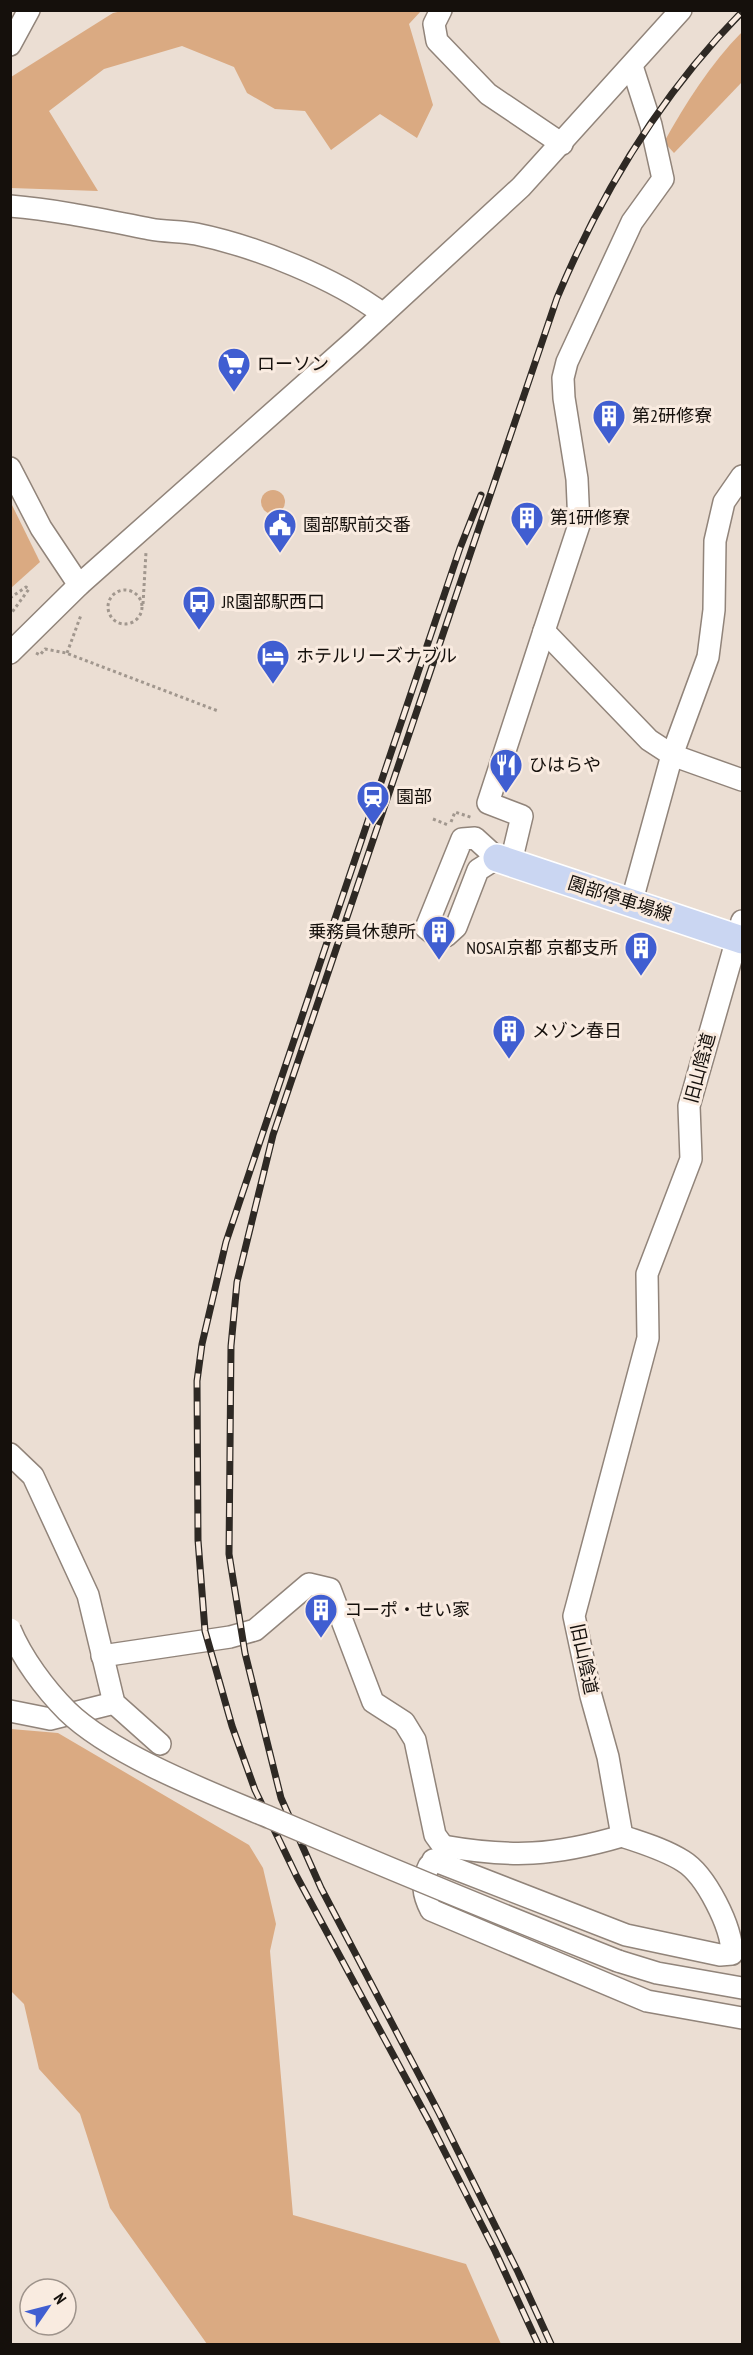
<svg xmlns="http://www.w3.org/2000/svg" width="753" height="2355" font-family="'PT Sans Narrow','Noto Sans JP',sans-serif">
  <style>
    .green { fill: #daaa82 }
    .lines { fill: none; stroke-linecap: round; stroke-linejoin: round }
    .minor-casing { stroke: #91847a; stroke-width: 24 }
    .major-casing { stroke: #fff; stroke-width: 30 }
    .path { stroke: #a1978e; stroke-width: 3; stroke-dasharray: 3 3; stroke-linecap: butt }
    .minor { stroke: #fff; stroke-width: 21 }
    .major { stroke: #cad6f2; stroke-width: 27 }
    .rail-casing { stroke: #2e2924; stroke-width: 7 }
    .rail { stroke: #f9ebe0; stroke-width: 4.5; stroke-dasharray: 14; stroke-linecap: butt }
    .minor-bridge-casing { stroke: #91847a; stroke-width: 24; stroke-linecap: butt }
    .minor-bridge { stroke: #fff; stroke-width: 21 }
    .labels { text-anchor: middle; stroke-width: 6; stroke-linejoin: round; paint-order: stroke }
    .poi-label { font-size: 18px; fill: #15100c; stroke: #f9ebe0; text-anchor: start }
    .street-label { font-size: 18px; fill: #15100c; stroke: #f9ebe0 }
  </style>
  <rect width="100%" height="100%" fill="#ebded3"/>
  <g class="green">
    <path d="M122 11H421L409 24 433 105 417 138 380 114 331 150 305 111 275 109 247 93 234 67 182 46 104 69 49 111 98 191 11 188V77L113 13Z"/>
    <path d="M742 32V82L674 153 664 142C685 104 711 63 742 32Z"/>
    <circle cx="273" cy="502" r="12"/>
    <path d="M11 503 40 562 11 588H10Z"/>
    <path d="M11 1729 58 1733 249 1845 263 1868 276 1924 270 1951 293 2215 466 2264 501 2344H207L110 2208 80 2114 39 2069 24 2004 11 1991Z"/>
  </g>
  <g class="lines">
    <g class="minor-casing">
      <g id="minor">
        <path d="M441 10 434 24 437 41 488 94 562 144"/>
        <path d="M10 45 29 10"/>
        <path d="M632 66 651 125 663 179 632 222 567 362 563 378 564 398 577 479 579 525 544 631 649 740 672 755 742 780"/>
        <path d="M10 206C58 210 104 220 150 229 165 232 181 231 196 234 255 246 335 278 383 314"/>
        <path d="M10 468 41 528 79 585"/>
        <path d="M10 653 79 585 355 340 521 187 681 10"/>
        <path d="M475 838 497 858 478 870 456 927 446 936 435 935 426 928 462 839Z"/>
        <path d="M511 862 522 816 488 803 544 631"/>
        <path d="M631 904 672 755 708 657 714 610 715 541 724 502 742 476"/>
        <path d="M10 1454 33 1476 88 1595 114 1703 160 1744"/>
        <path d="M102 1656 230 1637 255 1630 309 1584 330 1589 373 1702 404 1722 415 1740 435 1835 443 1846"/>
        <path d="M10 1711 50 1719 114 1703"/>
        <path d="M622 1836 608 1757 591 1696 574 1616 648 1338 647 1274 691 1159 689 1106 742 921"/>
        <path d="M443 1846C512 1858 554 1856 622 1836"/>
        <path d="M433 1860 626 1935 720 1955 732 1954C732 1927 706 1875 683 1861 664 1849 642 1843 622 1836"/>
        <path d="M429 1866C421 1882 423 1895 431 1910L647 2001 742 2018"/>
        <path d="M618 1961 657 1973 742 1988"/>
      </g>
    </g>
    <g class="major-casing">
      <path id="major" d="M497 858 742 940"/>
    </g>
    <g class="path">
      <circle cx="125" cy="607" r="17"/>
      <path d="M10 598 26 587 29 589 10 615"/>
      <path d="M143 604 146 552"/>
      <path d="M36 653 40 655 45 649 66 653 218 711"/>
      <path d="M67 653 81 615"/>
      <path d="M433 819 448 825"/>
      <path d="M451 822 455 812 473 818"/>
    </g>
    <use href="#minor" class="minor"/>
    <use href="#major" class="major"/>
    <g class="rail-casing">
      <g id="rail">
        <path d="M481 495 460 548 226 1242 202 1344 197 1381 198 1540 205 1631 232 1726 255 1790 297 1877 430 2123 495 2251 538 2344"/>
        <path d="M551 2344 518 2272 439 2113 321 1888 281 1798 245 1653 229 1554 231 1346 237 1282 273 1135 557 298C601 193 662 93 742 12"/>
      </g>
    </g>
    <use href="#rail" class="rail"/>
    <g class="minor-bridge-casing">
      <path id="minor-bridge" d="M10 1629C22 1658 45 1689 67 1711 112 1755 211 1793 271 1818 386 1867 502 1915 618 1961"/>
    </g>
    <use href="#minor-bridge" class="minor-bridge"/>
  </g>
  <defs>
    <g id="supermarket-pin" transform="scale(1.725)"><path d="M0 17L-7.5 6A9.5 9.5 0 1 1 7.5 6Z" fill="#405ed1" stroke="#f9ebe0"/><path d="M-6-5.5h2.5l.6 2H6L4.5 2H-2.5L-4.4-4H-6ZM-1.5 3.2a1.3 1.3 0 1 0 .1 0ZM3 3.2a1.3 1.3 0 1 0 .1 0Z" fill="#fff"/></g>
    <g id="building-pin" transform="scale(1.725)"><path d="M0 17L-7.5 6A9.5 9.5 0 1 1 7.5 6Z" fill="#405ed1" stroke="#f9ebe0"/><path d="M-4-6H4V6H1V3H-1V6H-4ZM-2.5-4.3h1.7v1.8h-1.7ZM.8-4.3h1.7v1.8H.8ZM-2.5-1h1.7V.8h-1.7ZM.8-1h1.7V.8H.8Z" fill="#fff"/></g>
    <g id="civic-pin" transform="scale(1.725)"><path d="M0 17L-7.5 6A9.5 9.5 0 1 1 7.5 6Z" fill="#405ed1" stroke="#f9ebe0"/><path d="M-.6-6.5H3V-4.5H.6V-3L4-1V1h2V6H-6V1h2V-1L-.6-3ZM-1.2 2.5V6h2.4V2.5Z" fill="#fff"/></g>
    <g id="bus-pin" transform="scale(1.725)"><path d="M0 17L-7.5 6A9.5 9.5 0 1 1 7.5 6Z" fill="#405ed1" stroke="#f9ebe0"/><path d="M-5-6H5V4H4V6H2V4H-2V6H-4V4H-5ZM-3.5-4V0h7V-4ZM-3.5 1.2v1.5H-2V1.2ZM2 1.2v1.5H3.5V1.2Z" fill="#fff"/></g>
    <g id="hotel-pin" transform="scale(1.725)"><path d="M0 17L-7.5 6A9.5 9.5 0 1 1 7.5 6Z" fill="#405ed1" stroke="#f9ebe0"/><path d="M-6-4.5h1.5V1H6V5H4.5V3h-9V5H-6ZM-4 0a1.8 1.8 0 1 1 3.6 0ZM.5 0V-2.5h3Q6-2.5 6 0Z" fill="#fff"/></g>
    <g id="restaurant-pin" transform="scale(1.725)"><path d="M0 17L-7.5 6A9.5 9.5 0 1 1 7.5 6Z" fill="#405ed1" stroke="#f9ebe0"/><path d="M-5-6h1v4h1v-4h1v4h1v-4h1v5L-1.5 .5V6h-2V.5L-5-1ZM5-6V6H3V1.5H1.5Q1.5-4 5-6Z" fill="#fff"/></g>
    <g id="station-pin" transform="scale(1.725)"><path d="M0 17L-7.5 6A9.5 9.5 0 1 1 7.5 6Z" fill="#405ed1" stroke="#f9ebe0"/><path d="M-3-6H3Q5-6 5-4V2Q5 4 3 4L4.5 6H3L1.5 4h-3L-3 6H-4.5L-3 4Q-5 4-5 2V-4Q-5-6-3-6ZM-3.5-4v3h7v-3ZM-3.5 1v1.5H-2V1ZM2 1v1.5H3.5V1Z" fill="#fff"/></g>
  </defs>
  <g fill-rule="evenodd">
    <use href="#supermarket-pin" x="234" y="364"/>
    <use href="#building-pin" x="609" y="416"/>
    <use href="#building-pin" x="527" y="518"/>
    <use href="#civic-pin" x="280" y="525"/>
    <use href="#bus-pin" x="199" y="602"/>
    <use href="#hotel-pin" x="273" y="656"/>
    <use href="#restaurant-pin" x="506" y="765"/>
    <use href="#station-pin" x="373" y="797"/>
    <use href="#building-pin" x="439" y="932"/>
    <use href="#building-pin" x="641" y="948"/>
    <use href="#building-pin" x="509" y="1031"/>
    <use href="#building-pin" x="321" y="1610"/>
  </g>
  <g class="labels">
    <g class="poi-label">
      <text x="257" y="370">ローソン</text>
      <text x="632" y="422">第2研修寮</text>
      <text x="550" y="524">第1研修寮</text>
      <text x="303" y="531">園部駅前交番</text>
      <text x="222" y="608">JR園部駅西口</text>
      <text x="296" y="662">ホテルリーズナブル</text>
      <text x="529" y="771">ひはらや</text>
      <text x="396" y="803">園部</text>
      <text x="416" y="938" text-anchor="end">乗務員休憩所</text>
      <text x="618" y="954" text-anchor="end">NOSAI京都 京都支所</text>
      <text x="532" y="1037">メゾン春日</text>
      <text x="344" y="1616">コーポ・せい家</text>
    </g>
    <g class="street-label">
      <text transform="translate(620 899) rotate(18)" y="6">園部停車場線</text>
      <text transform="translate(700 1068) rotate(-75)" y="6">旧山陰道</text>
      <text transform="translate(584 1659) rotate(78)" y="6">旧山陰道</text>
    </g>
  </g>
  <rect width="753" height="2355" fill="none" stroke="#15100c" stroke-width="24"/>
  <g transform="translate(48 2307) rotate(55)"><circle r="28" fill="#f9ebe0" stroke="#9e938b" stroke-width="1.5"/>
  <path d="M0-4.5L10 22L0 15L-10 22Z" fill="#405ed1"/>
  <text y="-9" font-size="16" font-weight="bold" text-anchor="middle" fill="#15100c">N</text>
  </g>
</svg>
